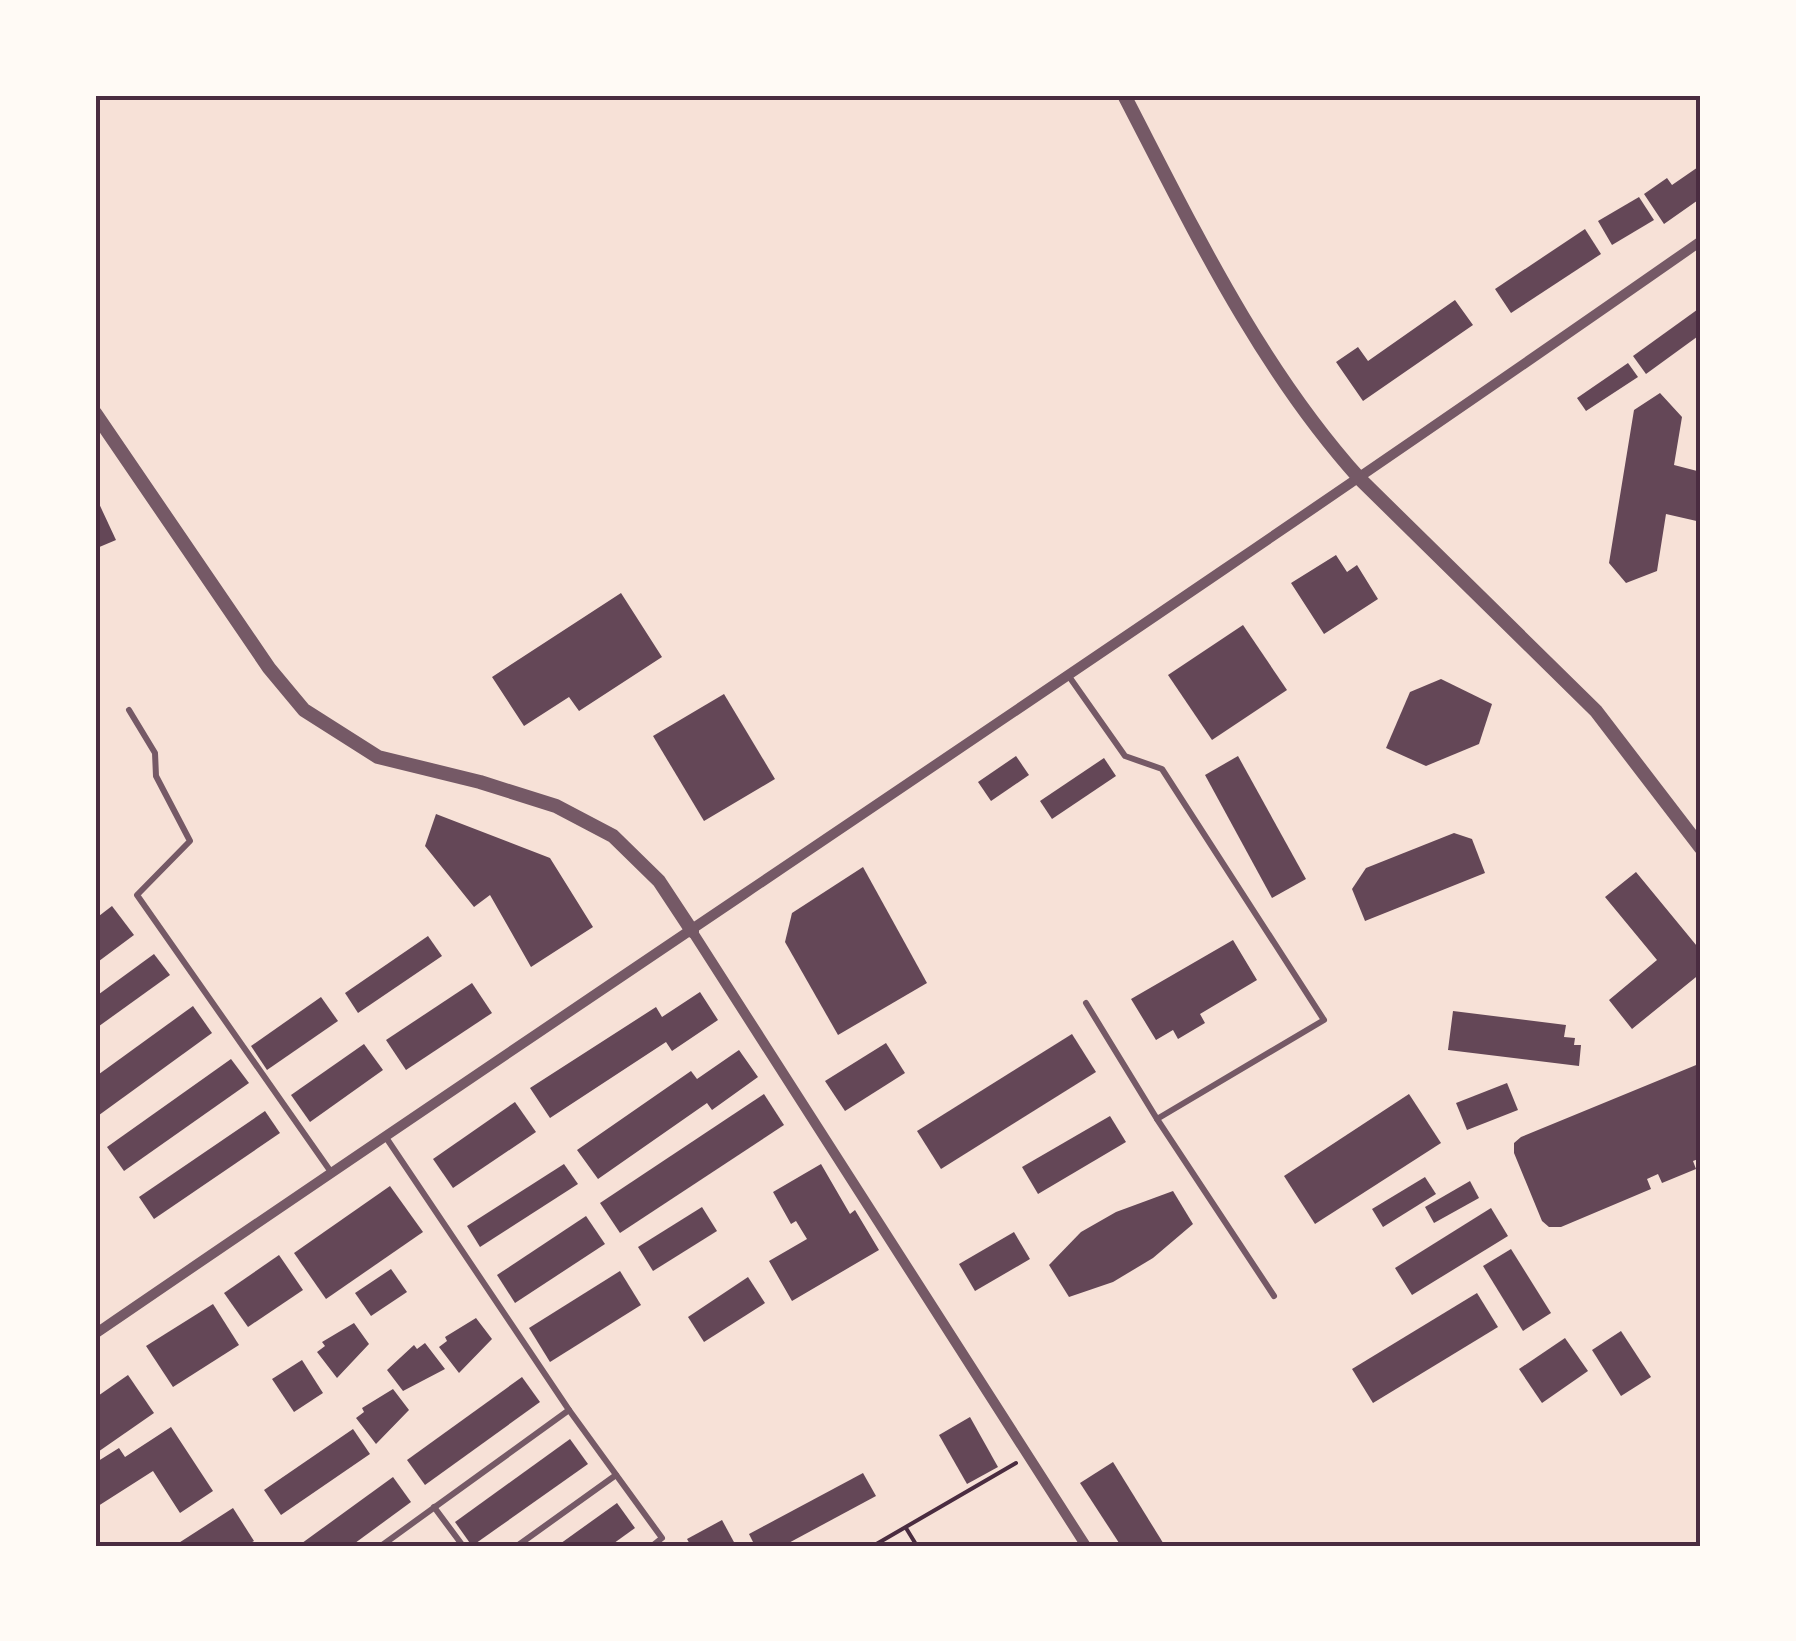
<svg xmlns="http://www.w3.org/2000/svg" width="1796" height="1641" font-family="'Roboto Condensed',sans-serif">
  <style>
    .building { fill: #644757 }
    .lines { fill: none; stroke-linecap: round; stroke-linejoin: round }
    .path { stroke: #4a2c40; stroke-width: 4 }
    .service { stroke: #755966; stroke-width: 6 }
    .minor { stroke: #755966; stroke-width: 10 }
    .tertiary { stroke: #755966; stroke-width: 14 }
    .neatline { fill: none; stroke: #4a2c40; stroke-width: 4 }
  </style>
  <rect width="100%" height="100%" fill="#f7e1d7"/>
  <g class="building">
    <path d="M1701 165V198L1664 224 1644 194 1667 178 1672 185Z"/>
    <path d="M1639 197 1654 220 1612 245 1598 221Z"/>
    <path d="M1585 229 1601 254 1511 313 1495 289Z"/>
    <path d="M1455 300 1473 325 1363 401 1336 362 1358 347 1368 361Z"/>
    <path d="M1701 307V334L1646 374 1633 356Z"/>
    <path d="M1628 363 1638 377 1586 411 1577 398Z"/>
    <path d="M1660 393 1682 417 1674 465 1701 472V522L1666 514 1657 571 1626 583 1609 563 1634 410Z"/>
    <path d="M95 495 116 540 97 548 95 544Z"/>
    <path d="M1336 555 1347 572 1357 565 1378 599 1324 634 1291 583Z"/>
    <path d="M621 593 662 657 579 711 569 697 524 726 492 677Z"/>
    <path d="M1243 625 1287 690 1212 740 1168 675Z"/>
    <path d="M1441 679 1492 704 1479 744 1426 766 1386 748 1410 692Z"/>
    <path d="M724 694 775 779 704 821 653 736Z"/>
    <path d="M1016 756 1029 775 991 801 978 782Z"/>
    <path d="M1238 756 1306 879 1272 898 1205 775Z"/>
    <path d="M1104 758 1116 776 1052 819 1040 801Z"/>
    <path d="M436 814 550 858 593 927 531 967 490 895 474 907 425 846Z"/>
    <path d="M1454 833 1472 839 1485 873 1365 921 1352 889 1366 868Z"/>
    <path d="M863 867 927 983 838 1035 785 942 792 913Z"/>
    <path d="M1636 872 1701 951V973L1632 1029 1609 1000 1657 960 1605 897Z"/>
    <path d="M112 906 134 935 95 964V919Z"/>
    <path d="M428 936 442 956 358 1013 345 993Z"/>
    <path d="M1233 940 1257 980 1200 1014 1205 1023 1178 1039 1173 1030 1156 1040 1131 999Z"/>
    <path d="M154 954 170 975 95 1029V997Z"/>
    <path d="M472 983 492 1013 406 1070 386 1040Z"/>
    <path d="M700 992 718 1020 672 1051 666 1042 550 1118 530 1088 656 1007 662 1017Z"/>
    <path d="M321 997 338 1021 267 1070 251 1046Z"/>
    <path d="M193 1006 212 1033 95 1118V1077Z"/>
    <path d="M1453 1011 1566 1025 1564 1037 1575 1038 1574 1045H1581L1579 1066 1448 1050Z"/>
    <path d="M1072 1034 1096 1072 941 1169 917 1131Z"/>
    <path d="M886 1043 905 1073 845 1111 825 1081Z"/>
    <path d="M364 1044 383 1070 310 1122 291 1095Z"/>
    <path d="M739 1050 758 1077 712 1110 707 1103 598 1179 577 1150 691 1071 697 1079Z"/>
    <path d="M231 1059 249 1083 124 1171 107 1147Z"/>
    <path d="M1701 1063V1158L1693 1161 1696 1169 1662 1183 1658 1174 1647 1179 1651 1189 1561 1227H1549L1542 1221 1514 1153V1143L1521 1137Z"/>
    <path d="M1507 1083 1518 1110 1467 1130 1456 1103Z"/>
    <path d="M764 1094 784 1125 620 1233 600 1203Z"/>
    <path d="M1409 1094 1441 1143 1315 1224 1284 1176Z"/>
    <path d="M515 1102 536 1132 453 1188 433 1159Z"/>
    <path d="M265 1111 280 1133 154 1219 139 1197Z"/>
    <path d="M1110 1116 1126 1142 1038 1194 1022 1167Z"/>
    <path d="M564 1164 578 1184 480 1247 467 1226Z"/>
    <path d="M821 1164 850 1214 855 1210 879 1250 792 1301 769 1261 807 1239 796 1221 791 1224 773 1192Z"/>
    <path d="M1425 1177 1436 1194 1383 1227 1372 1209Z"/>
    <path d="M1470 1181 1479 1198 1434 1223 1425 1207Z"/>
    <path d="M390 1186 423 1232 326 1299 294 1253Z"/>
    <path d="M1173 1191 1193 1224 1153 1258 1113 1282 1069 1297 1049 1265 1081 1232 1116 1212Z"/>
    <path d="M702 1207 717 1231 653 1271 638 1247Z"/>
    <path d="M1491 1208 1508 1236 1412 1295 1395 1268Z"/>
    <path d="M586 1216 605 1244 515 1303 497 1275Z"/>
    <path d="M1014 1232 1030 1259 975 1291 959 1264Z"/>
    <path d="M1511 1249 1551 1313 1523 1331 1483 1266Z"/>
    <path d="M279 1255 303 1290 248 1327 224 1293Z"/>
    <path d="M391 1269 407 1292 371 1316 355 1293Z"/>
    <path d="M620 1271 641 1305 550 1362 529 1328Z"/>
    <path d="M748 1277 765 1303 704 1342 688 1317Z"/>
    <path d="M1477 1293 1498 1327 1373 1403 1352 1369Z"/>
    <path d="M213 1304 239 1345 173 1387 146 1346Z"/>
    <path d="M476 1318 492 1339 459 1373 439 1347 447 1341 445 1337Z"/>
    <path d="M354 1323 369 1344 337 1378 317 1352 325 1346 322 1342Z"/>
    <path d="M1621 1331 1651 1377 1621 1396 1592 1350Z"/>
    <path d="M1565 1338 1588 1371 1542 1403 1519 1369Z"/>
    <path d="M425 1343 445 1369 403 1391 387 1370 414 1345 417 1349Z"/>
    <path d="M302 1360 323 1393 294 1412 272 1379Z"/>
    <path d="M128 1375 154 1413 95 1454V1398Z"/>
    <path d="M522 1377 540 1402 425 1485 407 1460Z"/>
    <path d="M393 1389 409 1410 376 1444 356 1418 364 1412 362 1408Z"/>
    <path d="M970 1417 998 1467 967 1484 939 1435Z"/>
    <path d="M171 1427 213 1491 180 1513 153 1471 95 1508V1463L119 1448 125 1457Z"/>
    <path d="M353 1429 370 1454 281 1515 264 1490Z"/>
    <path d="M570 1439 588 1464 472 1546 455 1522Z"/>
    <path d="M1113 1462 1165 1546H1121L1080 1483Z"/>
    <path d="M863 1473 876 1496 783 1546H755L749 1534Z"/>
    <path d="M393 1477 411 1502 351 1546H298Z"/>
    <path d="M617 1503 635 1528 610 1546H557Z"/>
    <path d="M233 1508 254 1541 245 1546H174Z"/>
    <path d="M722 1520 735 1544 691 1546 687 1539Z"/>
  </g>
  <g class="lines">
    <g class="path">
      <path d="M906 1528 917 1546"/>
      <path d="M873 1546 1016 1463"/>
    </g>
    <g class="service">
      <path d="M1068 675 1125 756 1162 769 1324 1020 1157 1119 1274 1296"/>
      <path d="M129 710 155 753 156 776 190 841 137 895 331 1172"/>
      <path d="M1086 1003 1157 1119"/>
      <path d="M385 1136 569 1410 662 1538 652 1546"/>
      <path d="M434 1507 463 1546"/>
      <path d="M381 1546 569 1410"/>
      <path d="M517 1546 616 1475"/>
    </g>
    <g class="minor">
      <path d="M692 931 1086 1546"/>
      <path d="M95 1334C629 968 1170 612 1701 241"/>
    </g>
    <g class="tertiary">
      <path d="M1124 95C1193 228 1259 367 1360 479L1596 711 1701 848"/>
      <path d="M95 413 269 668 304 710 378 757 480 782 556 806 613 836 659 881 692 931"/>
    </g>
  </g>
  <rect width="1796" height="1641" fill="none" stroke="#fffaf5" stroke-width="195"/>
  <rect x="98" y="98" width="1600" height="1446" class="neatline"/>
</svg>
